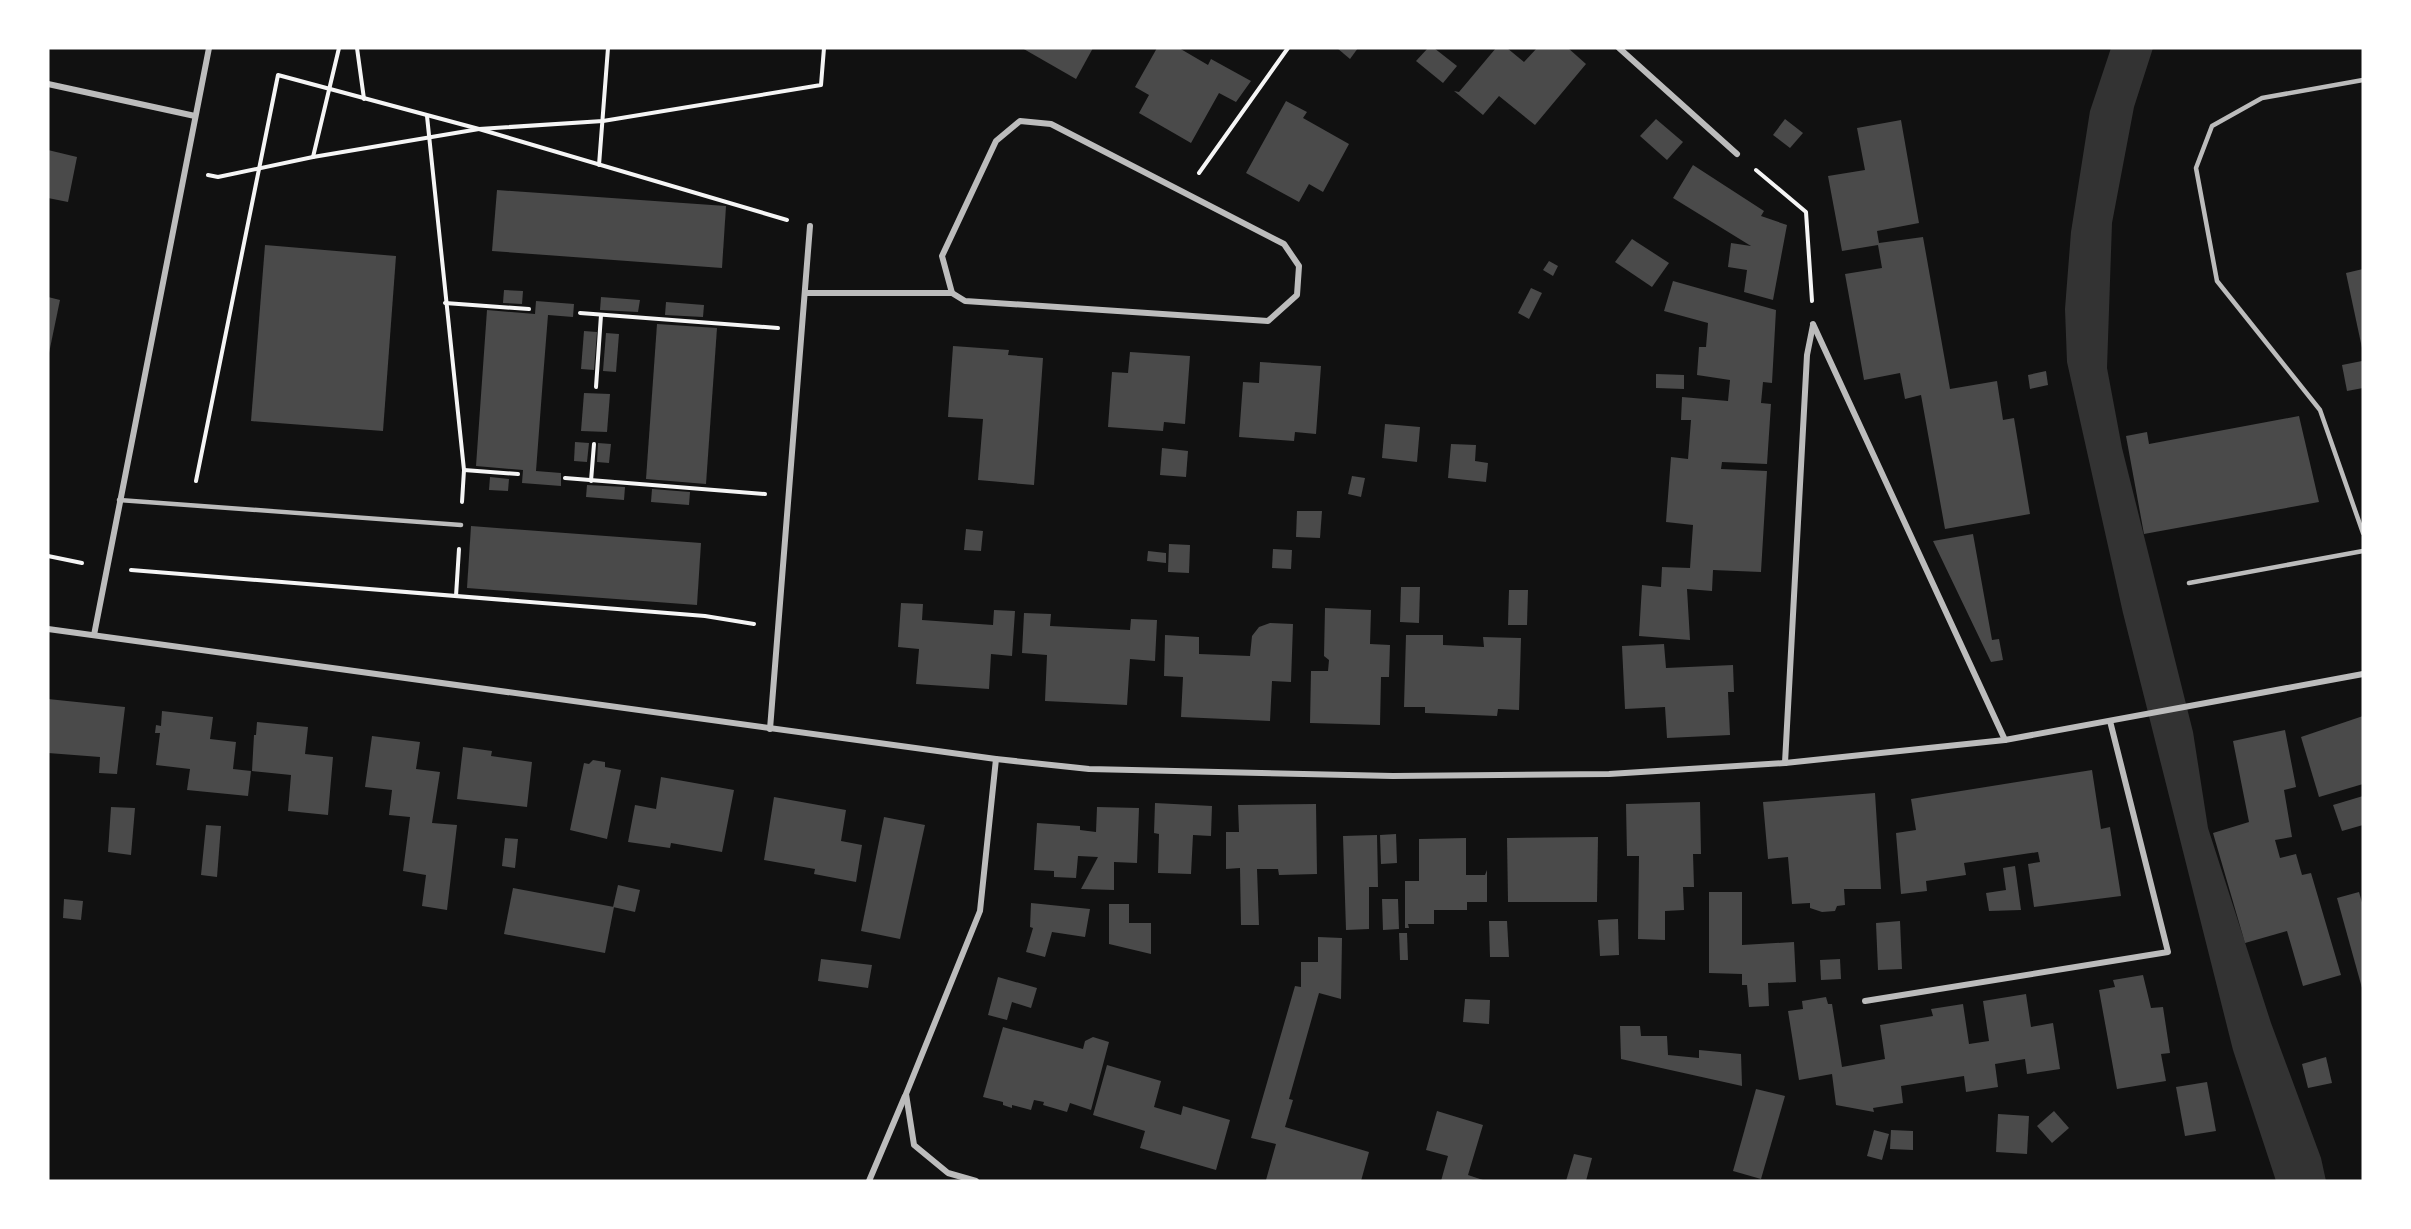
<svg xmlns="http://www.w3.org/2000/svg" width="2411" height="1229" font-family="Ubuntu,sans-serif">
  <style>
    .water { fill: #333 }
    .building { fill: #4a4a4a }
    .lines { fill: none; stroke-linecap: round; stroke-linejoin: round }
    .path { stroke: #f5f5f5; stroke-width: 4 }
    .service { stroke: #bcbcbc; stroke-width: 4.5 }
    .minor { stroke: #bcbcbc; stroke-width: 6 }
  </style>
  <rect width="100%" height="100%" fill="#111"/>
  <path class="water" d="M2111 48H2153L2134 107 2112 223 2107 368 2122 448 2193 732 2208 828 2271 1023 2321 1158 2326 1181H2276L2233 1050 2123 613 2067 362 2065 309 2071 232 2090 111Z"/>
  <g class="building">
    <path d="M1022 48H1093L1076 79Z"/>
    <path d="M1157 48H1179L1208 65 1211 59 1251 81 1236 102 1219 93 1191 143 1139 113 1149 95 1135 87Z"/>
    <path d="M1337 48H1358L1350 59Z"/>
    <path d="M1428 48H1434L1457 66 1443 83 1416 61Z"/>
    <path d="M1496 48H1507L1524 62 1537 48H1568L1586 64 1535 125 1499 96 1483 115 1454 91 1459 92Z"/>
    <path d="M1286 101 1307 112 1303 118 1349 144 1323 192 1309 184 1299 202 1246 173Z"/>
    <path d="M1656 119 1683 142 1667 160 1640 136Z"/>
    <path d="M1785 119 1803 133 1790 148 1773 135Z"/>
    <path d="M1901 120 1919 223 1877 231 1879 243 1923 237 1950 389 1997 381 2003 420 2014 418 2030 514 1945 529 1921 395 1905 399 1900 373 1864 380 1845 274 1882 268 1878 245 1842 251 1828 176 1865 170 1857 128Z"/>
    <path d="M48 150 77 157 68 202 48 198Z"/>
    <path d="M1693 165 1764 211 1761 216 1787 225 1773 300 1744 292 1747 270 1728 267 1731 243 1751 246 1673 198Z"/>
    <path d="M497 190 726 206 722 268 492 251Z"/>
    <path d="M1632 239 1669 263 1652 287 1615 262Z"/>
    <path d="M265 245 396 256 383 431 251 421Z"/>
    <path d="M1549 261 1558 266 1553 276 1543 270Z"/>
    <path d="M2363 269V348H2362L2346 273Z"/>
    <path d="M1673 281 1776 310 1772 383 1763 382 1761 403 1771 404 1767 464 1722 462 1721 469 1767 471 1761 572 1713 570 1712 591 1687 589 1690 640 1639 636 1642 585 1661 587 1662 567 1690 568 1693 525 1666 522 1671 457 1688 459 1691 420H1681L1682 397 1728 401 1730 380 1697 375 1699 347H1706L1708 323 1664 311Z"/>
    <path d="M1531 288 1542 293 1529 319 1518 313Z"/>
    <path d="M504 290 523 291 522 304 503 303Z"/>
    <path d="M48 297 60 300 49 353H48Z"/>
    <path d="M601 297 640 300 638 312 600 310Z"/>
    <path d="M536 301 574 304 573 317 548 315 543 378 536 471 561 473V486L522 483 523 470 476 466 487 310 535 314Z"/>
    <path d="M666 302 704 305 703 317 665 315Z"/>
    <path d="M657 324 717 328 706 484 646 479Z"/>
    <path d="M584 331 597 332 594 370 581 369Z"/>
    <path d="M606 333 619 334 616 372 603 371Z"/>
    <path d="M953 346 1009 350 1008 355 1043 358 1034 485 978 480 983 419 948 417Z"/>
    <path d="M1130 352 1190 356 1185 424 1164 422 1163 431 1108 427 1112 372 1128 373Z"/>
    <path d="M2362 361 2363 388 2347 391 2342 365Z"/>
    <path d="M1260 362 1321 366 1316 434 1295 432 1294 441 1239 437 1243 382 1259 383Z"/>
    <path d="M2046 371 2048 385 2030 389 2028 375Z"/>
    <path d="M1656 374 1684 375V389L1656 388Z"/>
    <path d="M584 393 610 394 607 432 581 431Z"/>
    <path d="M2299 416 2319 502 2144 534 2126 436 2147 432 2149 444Z"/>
    <path d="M1385 424 1420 427 1417 462 1382 458Z"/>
    <path d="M575 442 589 443 587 462 574 461Z"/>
    <path d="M598 443 611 444 609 463 597 462Z"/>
    <path d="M1451 444 1476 445 1475 461 1488 463 1486 482 1448 478Z"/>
    <path d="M1162 448 1188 451 1186 477 1160 475Z"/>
    <path d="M1352 476 1365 478 1361 497 1348 494Z"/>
    <path d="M490 477 509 479 508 491 489 490Z"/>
    <path d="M587 485 625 487 624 500 586 497Z"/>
    <path d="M652 489 690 492 689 505 651 502Z"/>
    <path d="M1297 511H1322L1320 538 1296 537Z"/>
    <path d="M471 526 701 543 697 605 467 588Z"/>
    <path d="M966 529 983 531 981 551 964 550Z"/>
    <path d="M1973 534 1992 640 1999 639 2003 660 1991 662 1933 541Z"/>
    <path d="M1169 544 1190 545 1189 573 1168 572Z"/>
    <path d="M1273 549 1292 550 1291 569 1272 568Z"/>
    <path d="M1148 551 1166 553V563L1147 561Z"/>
    <path d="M1401 587H1420L1419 623 1400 622Z"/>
    <path d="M1509 590H1528L1527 625H1508Z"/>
    <path d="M901 603 923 604 922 620 993 625 994 610 1015 611 1012 656 991 654 989 689 916 684 919 649 898 647Z"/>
    <path d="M1325 608 1371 610 1370 644 1390 645 1389 677H1381L1380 725 1310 723 1311 671H1328L1329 660 1324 656Z"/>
    <path d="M1024 613 1051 614 1050 626 1130 630 1131 619 1157 620 1155 661 1130 659 1127 705 1045 701 1047 655 1022 653Z"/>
    <path d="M1270 623 1293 624 1291 682 1272 681 1270 721 1181 717 1183 677 1164 676 1165 635 1199 637V654L1250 656 1252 636 1259 627Z"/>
    <path d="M1406 635H1443V645L1484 647 1483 637 1521 638 1519 710 1498 709 1497 716 1425 713V707H1404Z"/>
    <path d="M1664 644 1666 668 1733 665 1734 692H1728L1730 735 1667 738 1665 707 1625 709 1622 646Z"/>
    <path d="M48 699 125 707 117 774 99 773 100 757 48 753Z"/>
    <path d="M162 711 213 717 210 739 236 742 233 769 251 771 248 796 187 790 190 769 156 765 160 733H155L156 725 161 726Z"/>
    <path d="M2363 716V784L2319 797 2301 737Z"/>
    <path d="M257 722 308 727 305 754 333 757 328 815 288 811 291 775 252 771 254 735H256Z"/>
    <path d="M2285 730 2296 787 2284 790 2292 837 2275 840 2280 858 2296 854 2302 875 2311 873 2341 975 2303 986 2287 931 2245 943 2213 833 2249 822 2233 741Z"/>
    <path d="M372 736 420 742 416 769 440 772 432 823 457 825 447 910 422 906 426 875 403 871 410 817 389 815 392 790 365 787Z"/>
    <path d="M463 747 492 751 491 756 532 762 527 807 457 799Z"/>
    <path d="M593 760 605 762V767L621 770 607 839 570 830 584 763 589 764Z"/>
    <path d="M2092 770 2101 829 2110 827 2121 896 2034 907 2028 864 2040 862 2038 852 1964 863 1966 875 1926 881 1927 891 1901 894 1896 833 1916 830 1911 799Z"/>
    <path d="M661 777 734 790 722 852 671 843 670 848 628 842 635 805 656 809Z"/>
    <path d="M1875 793 1881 889H1844L1845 905 1837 906 1835 911 1822 912 1810 908V903L1792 904 1788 857 1768 859 1763 802Z"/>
    <path d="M2363 796V825L2342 831 2333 805Z"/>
    <path d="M774 797 846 810 841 841 862 845 856 882 814 874 815 869 764 860Z"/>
    <path d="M1700 802 1701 854H1693L1694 887H1683L1684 910 1665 911V940L1638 939 1639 856H1627L1626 804Z"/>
    <path d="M1155 803 1212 806 1211 836 1193 835 1191 874 1158 873 1159 834 1154 833Z"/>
    <path d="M1316 804 1317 874 1279 875 1278 869H1257L1259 925H1241L1240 868 1226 869V832H1239L1238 805Z"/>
    <path d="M111 807 135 808 131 855 108 852Z"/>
    <path d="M1097 807 1139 808 1137 863 1114 862V890L1081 889 1098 857 1078 856 1076 878 1054 877V871L1034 870 1037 823 1080 826V830L1096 832Z"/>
    <path d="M884 817 925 825 900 939 861 931Z"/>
    <path d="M206 825 221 826 217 877 201 875Z"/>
    <path d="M1396 834 1397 863 1381 864 1380 835Z"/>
    <path d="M1377 835 1378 887H1369V929L1346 930 1343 836Z"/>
    <path d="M1598 837 1597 902H1508L1507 838Z"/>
    <path d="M505 838 518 839 515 868 502 866Z"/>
    <path d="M1466 838V875H1485L1487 870V902H1467V910H1434V924H1408L1409 928H1405V881H1419V839Z"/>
    <path d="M2015 866 2021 910 1989 911 1986 893 2006 890 2003 868Z"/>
    <path d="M618 885 640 890 635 912 613 907Z"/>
    <path d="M513 888 614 907 605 953 504 934Z"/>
    <path d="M1709 892H1742V945L1794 942 1796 982 1768 983 1769 1006 1749 1007 1747 985H1742V974L1709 973Z"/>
    <path d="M2359 892 2363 906 2362 988 2337 898Z"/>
    <path d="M64 899 83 901 81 920 63 918Z"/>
    <path d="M1382 899H1398L1399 929 1383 930Z"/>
    <path d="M1031 903 1090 909 1085 937 1052 932 1045 957 1026 952 1033 928 1030 927Z"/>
    <path d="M1109 904H1129V923H1151V954L1109 944Z"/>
    <path d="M1618 919 1619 955 1600 956 1598 920Z"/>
    <path d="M1489 921H1507L1509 957H1490Z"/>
    <path d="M1900 921 1902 969 1878 970 1876 923Z"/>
    <path d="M1399 933H1407L1408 960H1400Z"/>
    <path d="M1318 937 1342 938 1341 999 1319 993 1289 1099 1293 1100 1285 1127 1369 1152 1361 1181H1269L1266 1180 1276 1144 1251 1138 1295 986 1301 987V962H1318Z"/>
    <path d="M821 959 872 965 868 988 818 981Z"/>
    <path d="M1840 959 1841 979 1821 980 1820 960Z"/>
    <path d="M2143 975 2151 1008 2163 1007 2170 1053 2161 1054 2166 1081 2117 1089 2099 990 2115 987 2113 980Z"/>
    <path d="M998 977 1037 988 1031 1008 1012 1002 1007 1020 988 1015Z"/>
    <path d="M2026 994 2031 1027 2053 1023 2060 1069 2027 1074 2025 1059 1995 1064 1998 1087 1966 1092 1964 1076 1901 1086 1903 1103 1873 1108 1874 1112 1836 1105 1832 1074 1799 1080 1788 1011 1803 1009 1802 1001 1826 997 1828 1004H1832L1842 1067 1885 1059 1880 1025 1933 1016 1931 1009 1963 1004 1969 1044 1989 1041 1983 1001Z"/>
    <path d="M1465 999 1490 1000 1489 1024 1463 1022Z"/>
    <path d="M1620 1026H1640L1641 1036H1667L1668 1055 1699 1058V1050L1741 1054 1742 1086 1621 1059Z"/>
    <path d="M1003 1027 1083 1049 1085 1041 1093 1037 1109 1042 1091 1110 1070 1103 1067 1112 1043 1105 1044 1102 1034 1100 1031 1110 1012 1105V1108L1003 1105V1102L983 1097Z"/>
    <path d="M2326 1057 2332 1083 2308 1088 2302 1064Z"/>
    <path d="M1107 1065 1161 1081 1154 1107 1181 1115 1183 1106 1230 1120 1216 1170 1140 1148 1145 1131 1093 1115Z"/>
    <path d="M2207 1082 2216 1131 2185 1136 2176 1087Z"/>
    <path d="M1756 1089 1785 1096 1761 1179 1733 1171Z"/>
    <path d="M1437 1111 1483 1125 1468 1175 1486 1181H1441L1448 1156 1426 1150Z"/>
    <path d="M2054 1111 2069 1128 2052 1143 2037 1126Z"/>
    <path d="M1998 1114 2029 1116 2027 1154 1996 1152Z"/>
    <path d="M1874 1130 1889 1134 1882 1160 1867 1156Z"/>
    <path d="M1891 1130 1913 1131V1150L1890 1149Z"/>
    <path d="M1574 1154 1592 1158 1586 1181H1566Z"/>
  </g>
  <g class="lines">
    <g class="path">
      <path d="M357 48 364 99"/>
      <path d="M427 116 464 470 462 502"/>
      <path d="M313 157 339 48"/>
      <path d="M599 165 608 48"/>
      <path d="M1756 170 1806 212 1812 301"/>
      <path d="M1199 173 1288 48"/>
      <path d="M208 175 218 177 313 157 479 129 603 121 821 85 824 48"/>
      <path d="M445 303 529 309"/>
      <path d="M580 313 778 328"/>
      <path d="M596 387 601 315"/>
      <path d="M464 470 518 474"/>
      <path d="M565 478 765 494"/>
      <path d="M196 481 278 75 479 129 787 220"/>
      <path d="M591 481 594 444"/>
      <path d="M48 556 82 563"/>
      <path d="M131 570 705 616 754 624"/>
      <path d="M456 596 459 549"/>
    </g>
    <g class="service">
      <path d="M2363 80 2262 98 2212 126 2196 168 2217 281 2320 410 2363 533"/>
      <path d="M119 500 461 525"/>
      <path d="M2189 583 2363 551"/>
    </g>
    <g class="minor">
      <path d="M1619 48 1737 154"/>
      <path d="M48 84 195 116"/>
      <path d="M1020 121 1051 124 1284 244 1299 266 1297 295 1268 321 965 301 952 293 942 256 996 141Z"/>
      <path d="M805 293H952"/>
      <path d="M1813 324 2005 740"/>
      <path d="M48 629 996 759 1089 769 1393 776 1609 774 1785 763 2005 740 2363 674"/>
      <path d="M94 635 209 48"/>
      <path d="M770 729 810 226"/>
      <path d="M1785 763 1807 355 1813 325"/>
      <path d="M1865 1001 2168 952 2110 721"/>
      <path d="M869 1181 905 1096"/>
      <path d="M976 1181 948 1173 914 1145 906 1094 980 911 996 759"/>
    </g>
  </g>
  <rect width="2411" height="1229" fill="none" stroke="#ffffff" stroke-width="99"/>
</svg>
